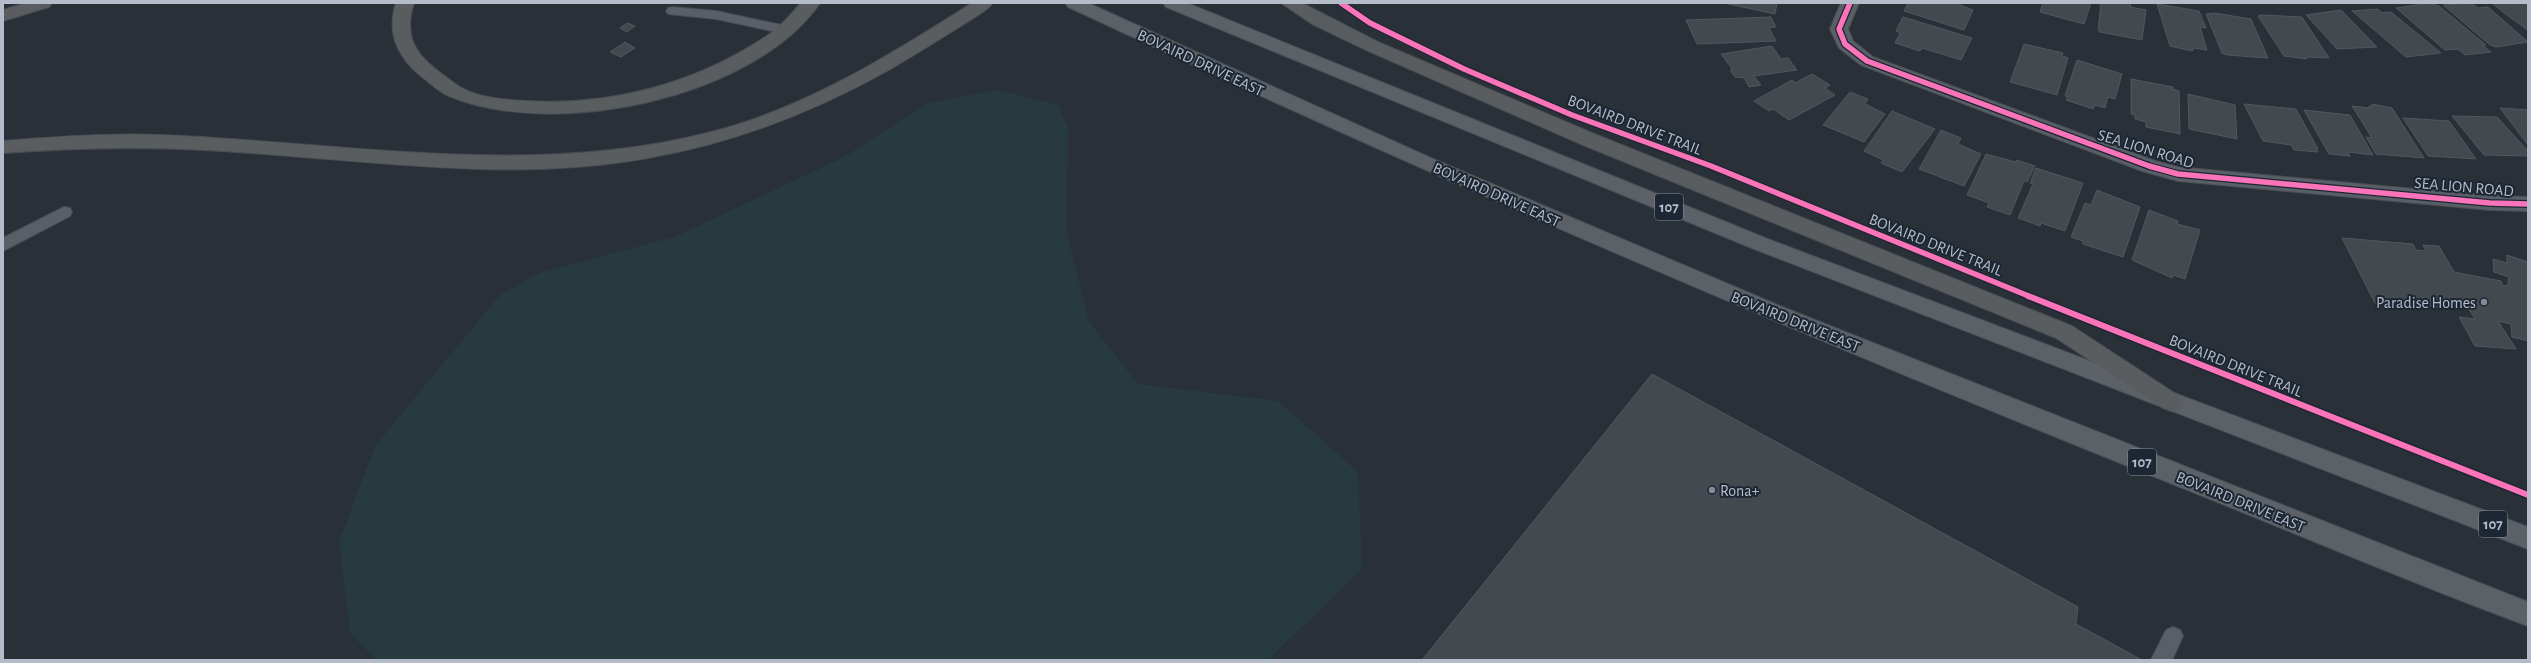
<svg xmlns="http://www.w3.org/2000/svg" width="2531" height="663" font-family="'Alegreya Sans',sans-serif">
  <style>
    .green { fill: #273a3e }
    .building { fill: #444950; stroke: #52575f }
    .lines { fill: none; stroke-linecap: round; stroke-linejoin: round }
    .service-casing { stroke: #484c53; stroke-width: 2 }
    .minor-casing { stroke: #484c53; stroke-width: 2 }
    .primary-casing { stroke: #484c55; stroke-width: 2 }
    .motorway-casing { stroke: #474c53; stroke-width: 2 }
    .service { fill: #5a5e66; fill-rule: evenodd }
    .minor { fill: #5a5e66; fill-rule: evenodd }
    .primary { fill: #5c6168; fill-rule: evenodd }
    .motorway { fill: #5a5d60; fill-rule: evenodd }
    .cycleway-far1-casing { stroke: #1d2633; stroke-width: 8 }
    .cycleway-casing { stroke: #1d2633; stroke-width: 9 }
    .cycleway-far1 { stroke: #fb73b8; stroke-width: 5.5 }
    .cycleway { stroke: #fb73b8; stroke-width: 6 }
    .poi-dot { fill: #848b96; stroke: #1d2633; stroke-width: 1.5 }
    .labels { text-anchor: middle; stroke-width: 4; stroke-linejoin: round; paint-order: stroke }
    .shield { fill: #1d2633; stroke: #878f9c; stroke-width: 1 }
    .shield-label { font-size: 15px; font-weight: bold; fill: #b4bcc9 }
    .street-label { font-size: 16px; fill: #b4bcc9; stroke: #1d2633 }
    .poi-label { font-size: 16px; fill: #b4bcc9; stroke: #1d2633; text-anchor: end }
  </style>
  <rect width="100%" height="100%" fill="#2a3038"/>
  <path class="green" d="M997 90 1058 105 1068 128 1067 233 1089 322 1138 384 1278 401 1358 472 1362 569 1268 660H377L350 633 339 542 375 446 500 295 539 273 677 236 844 157 928 103Z"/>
  <g class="building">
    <path d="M1724 3H1777L1775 14Z"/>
    <path d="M1908 3H1955L1973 10 1964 30 1904 11Z"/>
    <path d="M2043 3H2091L2084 24 2040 12Z"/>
    <path d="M2101 3H2131L2130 7 2146 10 2142 40 2100 32 2098 30Z"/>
    <path d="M2429 3 2439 6 2486 45H2482L2491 52 2465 55 2458 49 2445 50 2396 8Z"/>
    <path d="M2471 3 2478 8 2488 7 2528 42 2496 47 2490 45 2443 5Z"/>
    <path d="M2492 3H2528V30L2508 16Z"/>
    <path d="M2157 4 2199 11 2206 28 2200 27 2207 50 2194 48 2192 51 2170 46Z"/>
    <path d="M2378 9 2382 13 2391 12 2441 53 2406 57 2352 11Z"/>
    <path d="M2341 10 2345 14 2377 47 2337 49 2306 15Z"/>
    <path d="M2214 13 2251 19 2268 58 2227 55 2222 53 2206 14Z"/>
    <path d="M2262 15 2302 17 2329 58 2305 57 2307 59 2284 56 2258 16Z"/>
    <path d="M1771 17 1776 27 1769 28 1776 41 1697 44 1686 20Z"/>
    <path d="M1903 17 1972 38 1961 60 1922 48 1920 51 1895 43 1900 33 1896 31Z"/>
    <path d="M627 23 635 26 627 32 620 28Z"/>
    <path d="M625 42 635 48 621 57 610 52Z"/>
    <path d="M2024 44 2063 53 2062 56 2068 58 2057 95 2010 82Z"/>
    <path d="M1772 46 1781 59 1788 58 1797 70 1754 76 1761 85 1749 87 1744 78 1735 77 1730 70H1733L1721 54Z"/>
    <path d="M2077 60 2122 74 2115 99 2108 97 2105 108 2095 105 2093 109 2066 100 2068 97 2065 96Z"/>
    <path d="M1812 74 1830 85 1825 88 1835 95 1789 120 1773 109 1769 111 1754 101 1792 80 1795 83Z"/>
    <path d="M2131 79 2173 87V89L2179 91 2180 134 2146 127V122L2135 119V115L2131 114Z"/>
    <path d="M1850 92 1868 99 1865 104 1885 114 1864 142 1823 125Z"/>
    <path d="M2188 94 2235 105 2237 139 2189 129Z"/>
    <path d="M2244 104 2296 109 2318 149H2316L2318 152 2294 150 2291 145 2263 141Z"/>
    <path d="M2372 104 2392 108 2424 158 2376 154 2366 137 2372 138 2352 106 2370 108 2369 106H2374Z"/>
    <path d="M2500 108 2528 110V145Z"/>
    <path d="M2304 110 2350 115 2373 155 2348 152 2350 156 2329 154Z"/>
    <path d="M1892 111 1935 129 1902 172 1881 163 1883 160 1864 151Z"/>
    <path d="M2452 116 2497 117 2528 151V156L2484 155Z"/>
    <path d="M2403 118 2449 121 2476 159 2428 156Z"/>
    <path d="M1941 130 1961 138 1958 144 1981 154 1964 186 1919 169Z"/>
    <path d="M1986 154 2016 162 2017 160 2035 166 2027 182 2024 181 2010 215 1987 207 1989 203 1967 195Z"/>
    <path d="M2036 168 2083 183 2065 231 2041 223 2040 226 2018 218 2033 184 2030 183Z"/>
    <path d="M2097 190 2140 207 2123 257 2083 244V241L2071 237 2085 203 2091 205Z"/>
    <path d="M2149 210 2178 221 2177 224 2200 230 2185 279 2173 275 2172 278 2132 260Z"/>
    <path d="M2342 238 2413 244 2416 250 2426 251 2423 245 2439 246 2454 272 2501 281 2503 286 2508 285 2509 277 2494 272 2493 259 2507 263V255L2528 262V341L2512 337 2511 324 2498 321 2516 349 2475 346 2459 317 2475 319 2469 309 2375 303Z"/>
    <path d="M1652 374 2078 607 2076 624 2142 660H1422Z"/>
  </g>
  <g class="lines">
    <g class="service-casing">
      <g id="service">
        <path d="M673 7 716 11 791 27 793 30 786 34 716 19 668 14 666 11 668 8Z"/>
        <path d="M64 207 70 208 72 212 70 216 3 251V238Z"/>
        <path d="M2173 627 2180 630 2183 636 2172 660H2151L2166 630Z"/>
      </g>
    </g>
    <g class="minor-casing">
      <path id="minor" d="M1841 3H1859L1848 29 1853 41 1873 57 2155 161 2178 167 2490 196 2528 197V211L2490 210 2178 181 2142 171 1861 65 1839 48 1830 29Z"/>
    </g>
    <g class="primary-casing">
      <g id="primary">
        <path d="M1065 3H1088L1431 158 1785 308 2528 602V626C2406 581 2286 529 2165 481 1795 333 1429 176 1068 7Z"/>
        <path d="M1163 3H1187L1768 239 2528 527V549L1754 249 1166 7Z"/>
      </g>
    </g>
    <g class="motorway-casing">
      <g id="motorway">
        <path d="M25 3H52L49 7 3 21V10Z"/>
        <path d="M396 3H414C404 34 413 52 438 71 445 76 452 82 460 87 479 98 506 100 528 101 614 106 700 82 771 33 782 25 792 13 801 3H820C754 99 553 140 449 96 439 92 430 83 422 77 398 58 386 33 396 3Z"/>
        <path d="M972 3H993C986 12 973 18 964 24 939 40 914 55 889 70 812 113 734 143 648 158 517 182 381 162 251 153 168 146 86 147 3 153V141C63 136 124 132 184 136 358 145 539 177 711 132 806 108 890 55 972 3Z"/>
        <path d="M1281 3H1302L1378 42 1597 135 2072 326 2179 396 2182 402 2179 408 2171 411 2163 408 2056 338 1583 145 1366 50 1312 24Z"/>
      </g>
    </g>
    <use href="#service" class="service"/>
    <use href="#minor" class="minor"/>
    <use href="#primary" class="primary"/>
    <use href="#motorway" class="motorway"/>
    <g class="cycleway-far1-casing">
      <g id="cycleway-far1">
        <path d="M1341 3 1370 23 1464 69 1572 115 1711 166 2031 297"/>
        <path d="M1850 3 1839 29 1845 44 1867 61 2149 166 2178 174 2490 203 2528 204"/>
      </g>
    </g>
    <g class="cycleway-casing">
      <path id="cycleway" d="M2028 296 2528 495"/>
    </g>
    <use href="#cycleway-far1" class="cycleway-far1"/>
    <use href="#cycleway" class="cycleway"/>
  </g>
  <g class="poi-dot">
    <circle cx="2484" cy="302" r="4"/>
    <circle cx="1712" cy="490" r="4"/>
  </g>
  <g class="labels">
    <g class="shield">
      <rect x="1655" y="194" width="28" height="26" rx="3"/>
      <rect x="2128" y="449" width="28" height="26" rx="3"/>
      <rect x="2479" y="511" width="28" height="26" rx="3"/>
    </g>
    <g class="shield-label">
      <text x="1669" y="212">107</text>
      <text x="2142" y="467">107</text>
      <text x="2493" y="529">107</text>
    </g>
    <g class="street-label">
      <text transform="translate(1201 62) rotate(25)" y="6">BOVAIRD DRIVE EAST</text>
      <text transform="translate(1635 124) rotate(21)" y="6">BOVAIRD DRIVE TRAIL</text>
      <text transform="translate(2146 148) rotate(17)" y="6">SEA LION ROAD</text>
      <text transform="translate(2464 186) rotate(5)" y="6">SEA LION ROAD</text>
      <text transform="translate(1497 194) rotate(24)" y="6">BOVAIRD DRIVE EAST</text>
      <text transform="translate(1936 244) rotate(22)" y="6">BOVAIRD DRIVE TRAIL</text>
      <text transform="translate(1796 321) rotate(22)" y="6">BOVAIRD DRIVE EAST</text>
      <text transform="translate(2236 365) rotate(22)" y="6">BOVAIRD DRIVE TRAIL</text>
      <text transform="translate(2241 501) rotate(22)" y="6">BOVAIRD DRIVE EAST</text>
    </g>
    <g class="poi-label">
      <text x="2476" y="308">Paradise Homes</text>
      <text x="1720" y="496" text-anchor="start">Rona+</text>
    </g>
  </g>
  <rect width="2531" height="663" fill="none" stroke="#b4bcc9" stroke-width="8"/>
</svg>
